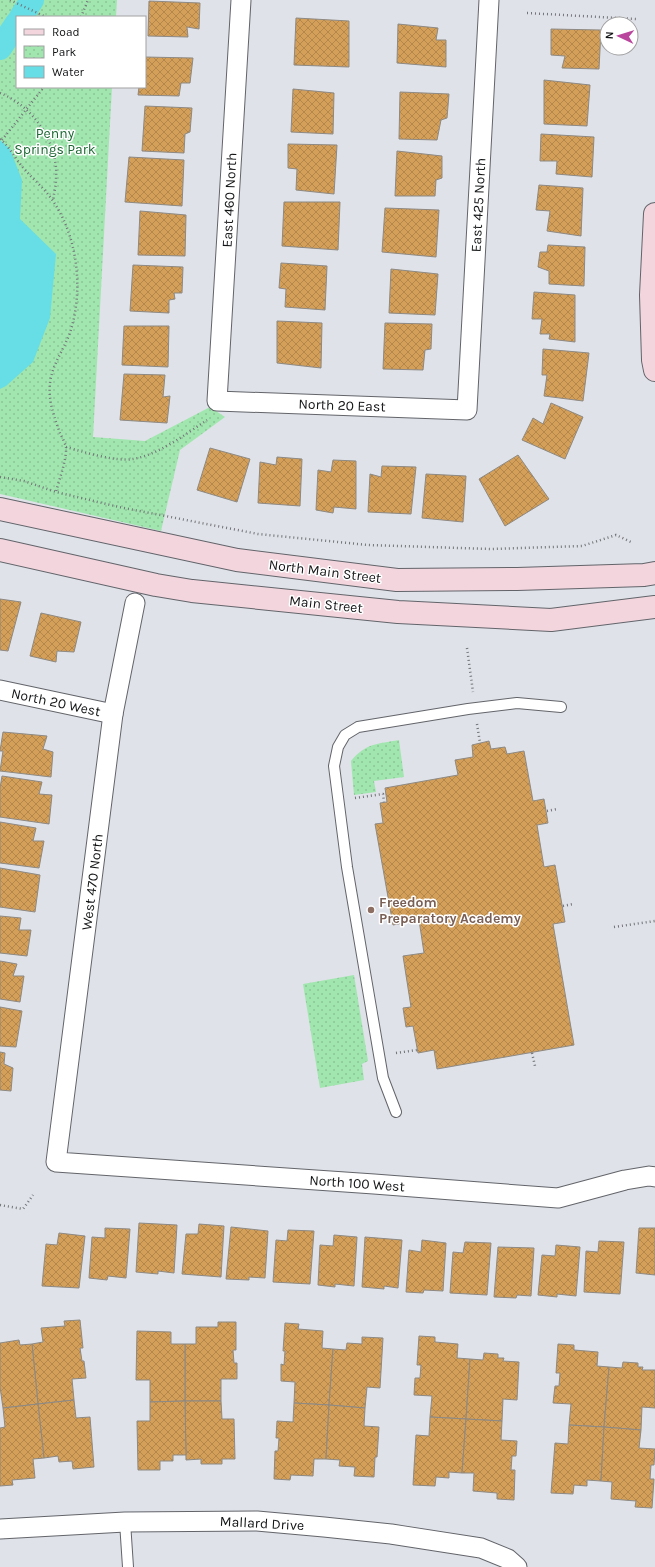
<svg xmlns="http://www.w3.org/2000/svg" width="655" height="1567" font-family="Karla,sans-serif">
  <style>
    .park { fill: url(#park-dots) }
    .water { fill: #67dee5 }
    .lines { fill: none; stroke-linecap: round; stroke-linejoin: round }
    .canal { stroke: #67dee5; stroke-width: 24 }
    .building { fill: url(#building-cross-hatch); stroke: #8d8984 }
    .lane-casing { stroke: #62646a; stroke-width: 12 }
    .street-casing { stroke: #62646a; stroke-width: 21 }
    .secondary-casing { stroke: #62646a; stroke-width: 24 }
    .path { stroke: #727478; stroke-width: 2.5; stroke-dasharray: 1 3; stroke-linecap: butt }
    .lane { stroke: #fff; stroke-width: 10 }
    .street { stroke: #fff; stroke-width: 19 }
    .secondary { stroke: #f3d5de; stroke-width: 22 }
    .education-dot { fill: #8d6e63; stroke: #fff; stroke-width: 1.5 }
    .labels { text-anchor: middle; stroke-width: 3; stroke-linejoin: round; paint-order: stroke }
    .park-label { font-size: 14px; fill: #1c6733; stroke: #fff }
    .street-label { font-size: 14px; fill: #131416; stroke: #fff }
    .education-label { font-size: 14px; font-weight: bold; fill: #785e54; stroke: #fff; text-anchor: start }
  </style>
  <defs>
    <pattern id="park-dots" width="8" height="8" patternUnits="userSpaceOnUse"><rect width="8" height="8" fill="#a2e6af"/><path d="M2 2h.1M6 6h.1" fill="none" stroke="#8bc496" stroke-width="1.8" stroke-linecap="round"/></pattern>
    <pattern id="building-cross-hatch" width="8" height="8" patternUnits="userSpaceOnUse"><rect width="8" height="8" fill="#d39f59"/><path d="M0 0l8 8M0 8l8-8" fill="none" stroke="#b4884d"/></pattern>
  </defs>
  <rect width="100%" height="100%" fill="#dfe2e8"/>
  <g class="park">
    <path d="M0 0H117L116 17H17V87H112L93 437 145 441 210 407 225 417 180 450 161 531 0 494Z"/>
    <path d="M399 740 404 777 374 781 376 792 354 795 351 761C366 743 377 744 399 740Z"/>
    <path d="M354 975 368 1061 362 1064 364 1080 320 1088 303 984Z"/>
  </g>
  <path class="water" d="M0 140 10 149 22 180 20 219 56 254 50 318 33 362 6 386 0 389Z"/>
  <g class="lines">
    <g class="canal">
      <path d="M21 17 32 0"/>
      <path d="M0 48 17 23"/>
    </g>
  </g>
  <g class="building">
    <path d="M149 1 200 3 199 29 187 27 188 37 148 36Z"/>
    <path d="M296 18 349 21V67L294 65Z"/>
    <path d="M398 24 438 28 436 40H446V67L397 63Z"/>
    <path d="M551 29 601 30 599 69 562 68 565 56 551 55Z"/>
    <path d="M145 57 193 58 190 83H181L179 96 138 95 139 87H145Z"/>
    <path d="M544 80 590 85 587 126 544 124Z"/>
    <path d="M293 89 334 93 333 134 291 132Z"/>
    <path d="M400 92 449 94 447 118 441 120 437 140 399 139Z"/>
    <path d="M145 106 192 108 190 132 185 134 184 153 142 151Z"/>
    <path d="M541 134 594 137 592 177 556 174 557 161H540Z"/>
    <path d="M288 144 337 145 334 194 296 190 297 169 288 168Z"/>
    <path d="M397 151 442 156V178L436 180 435 196H395Z"/>
    <path d="M129 157 184 160 182 206 125 202Z"/>
    <path d="M539 185 583 188 581 236 547 231 550 211 536 210Z"/>
    <path d="M284 202H340L338 250 282 246Z"/>
    <path d="M385 208 439 210 436 257 382 252Z"/>
    <path d="M140 211 186 215 185 256 138 255Z"/>
    <path d="M548 245 585 247 584 286 549 284V271L538 267 540 252H547Z"/>
    <path d="M281 263 327 266 325 310 285 307 286 289 279 288Z"/>
    <path d="M133 265 183 267 182 293H174L175 299 169 300V313L130 311Z"/>
    <path d="M391 269 438 274 435 315 389 313Z"/>
    <path d="M534 292 575 295V342L549 339 550 334H540L542 319H532Z"/>
    <path d="M277 321 322 323 321 368 277 363Z"/>
    <path d="M385 323 432 324 431 349 425 350 423 370 383 369Z"/>
    <path d="M124 326H169L168 367 122 365Z"/>
    <path d="M543 349 589 353 583 401 544 396 547 375H542Z"/>
    <path d="M124 374 165 375 163 397 170 396 167 423 120 420Z"/>
    <path d="M551 403 583 417 565 459 522 440 533 418 543 424Z"/>
    <path d="M210 448 250 459 237 502 197 490Z"/>
    <path d="M518 455 549 499 505 526 479 479Z"/>
    <path d="M277 457 302 459 300 506 258 503 260 462 276 465Z"/>
    <path d="M333 460 356 461V509L334 507 333 513 316 510 318 470 331 472Z"/>
    <path d="M382 466 416 467 411 514 368 512 370 474 381 477Z"/>
    <path d="M426 474 466 476 463 522 422 518Z"/>
    <path d="M0 599 21 602 8 651 0 650Z"/>
    <path d="M41 613 81 622 74 652 57 651 56 662 30 656Z"/>
    <path d="M3 732 47 736 43 749 53 752 51 777 0 771 3 751H0Z"/>
    <path d="M489 741 491 749 505 747 507 754 524 751 533 801 544 799 548 823 537 825 544 867 555 865 565 922 553 924 574 1045 437 1069 434 1050 418 1053 413 1026 406 1027 403 1008 411 1007 403 956 424 953 419 920 393 925 375 824 383 823 380 803 387 802 385 788 458 775 455 760 473 757 472 745Z"/>
    <path d="M2 776 42 782 39 794 52 795 49 824 0 817V788Z"/>
    <path d="M0 822 36 828 33 841H44L39 868 0 863Z"/>
    <path d="M0 868 40 875 35 912 0 907Z"/>
    <path d="M0 916 21 918 19 930H31L27 956 0 953Z"/>
    <path d="M0 961 17 964 13 976H24L20 1002 0 999Z"/>
    <path d="M0 1007 22 1011 16 1047 0 1046Z"/>
    <path d="M0 1052 5 1053 4 1064 13 1068 11 1091 0 1090Z"/>
    <path d="M139 1223 177 1225 174 1273 158 1271V1274L136 1272Z"/>
    <path d="M199 1224 224 1226 221 1277 182 1274 186 1234H198Z"/>
    <path d="M231 1227 268 1231 265 1278 249 1277V1280L226 1279Z"/>
    <path d="M105 1228 130 1229 126 1278 108 1276 107 1280 89 1278 92 1237 105 1238Z"/>
    <path d="M639 1228H655V1275L636 1273Z"/>
    <path d="M288 1230 314 1231 310 1284 273 1282 276 1240 287 1241Z"/>
    <path d="M59 1233 85 1236 79 1288 42 1286 46 1244 57 1245Z"/>
    <path d="M334 1235 357 1237 354 1286 335 1284V1287L318 1285 320 1245 333 1246Z"/>
    <path d="M365 1237 402 1240 398 1288 384 1286V1289L362 1287Z"/>
    <path d="M422 1240 446 1243 443 1291 424 1290 423 1293 406 1292 409 1250 421 1252Z"/>
    <path d="M599 1241 624 1242 620 1294 584 1292 586 1251 598 1252Z"/>
    <path d="M465 1242 491 1243 487 1295 450 1293 453 1252 463 1253Z"/>
    <path d="M556 1245 580 1247 576 1296 557 1294V1297L538 1295 542 1255 555 1256Z"/>
    <path d="M498 1247 534 1248 531 1296 517 1295 516 1298 494 1297Z"/>
    <path d="M80 1320 83 1348H80L82 1361H84L86 1378 72 1379 74 1400 38 1404 32 1344 43 1342 41 1328 65 1326 64 1321Z"/>
    <path d="M218 1322H236V1350H233L234 1363H237V1379H221V1401H185V1344H196V1327H218Z"/>
    <path d="M285 1323 299 1324 298 1329 323 1331 322 1348 333 1349 329 1405 294 1403 295 1382 281 1381V1364L284 1365 285 1351H283Z"/>
    <path d="M137 1331 171 1332V1344H185V1401L150 1402V1380H136Z"/>
    <path d="M419 1336 435 1337V1342L458 1344 457 1358 470 1359 466 1419 430 1417 432 1396 414 1395 415 1378H420L421 1365H417Z"/>
    <path d="M362 1337 383 1338 380 1388 367 1387 365 1408 329 1405 333 1349 346 1350 347 1343 362 1344Z"/>
    <path d="M19 1340 20 1345 32 1344 38 1404 3 1408 0 1387V1343Z"/>
    <path d="M558 1344 574 1345V1350L598 1352 597 1366 609 1367 604 1427 569 1425 571 1404 553 1403 555 1386H559L560 1373H556Z"/>
    <path d="M484 1353 498 1354V1358H504L503 1361 519 1362 517 1400 503 1399 502 1421 466 1419 470 1359 483 1360Z"/>
    <path d="M623 1362 638 1363V1367H643L642 1370H655V1408L642 1407 641 1430 604 1427 609 1367 622 1368Z"/>
    <path d="M74 1400 76 1418 90 1417 94 1467 73 1469 72 1461 59 1462 58 1456 44 1458 38 1404Z"/>
    <path d="M185 1401H221L222 1419H234L235 1459H222V1464H201V1459L186 1460Z"/>
    <path d="M185 1401 186 1455H173V1461H160V1470H138L137 1421H150V1402Z"/>
    <path d="M294 1403 329 1405 326 1459H314L313 1476 291 1475 290 1480 274 1479 275 1451H278L279 1438H276L277 1421 293 1422Z"/>
    <path d="M38 1404 44 1458 33 1459 35 1478 12 1480 13 1485 0 1486V1428L5 1427 3 1408Z"/>
    <path d="M329 1405 365 1408 364 1426 379 1427 377 1457H375L374 1477 354 1476 355 1467 339 1466 340 1460 326 1459Z"/>
    <path d="M430 1417 466 1419 462 1473 449 1472V1478L436 1477 435 1486 413 1485 416 1435 429 1436Z"/>
    <path d="M466 1419 502 1421 501 1440 517 1441 516 1456H512L511 1470H515L514 1500 497 1499V1493L473 1491 474 1473H462Z"/>
    <path d="M569 1425 604 1427 601 1481 587 1480V1486L574 1485 573 1494 551 1493 555 1443 568 1444Z"/>
    <path d="M604 1427 641 1430 639 1448 655 1449 654 1465H651L650 1479H654L652 1508 635 1507 636 1501 611 1499 612 1482 601 1481Z"/>
  </g>
  <g class="lines">
    <g class="lane-casing">
      <g id="lane">
        <path d="M396 1112 383 1078 347 867 334 766 338 747 345 735 358 727 468 709 517 703 561 707"/>
        <path d="M125 1522 128 1567"/>
      </g>
    </g>
    <g class="street-casing">
      <g id="street">
        <path d="M241 0 217 401 467 410 489 0"/>
        <path d="M135 603 113 714 56 1162 374 1184 558 1198 625 1180 649 1176 655 1177"/>
        <path d="M0 690 113 714"/>
        <path d="M0 1529 125 1522 257 1521 324 1527 391 1534 481 1548 508 1559 517 1567"/>
      </g>
    </g>
    <g class="secondary-casing">
      <g id="secondary">
        <path d="M655 214 651 295 653 360 655 370"/>
        <path d="M0 509 237 560 397 580 517 579 644 575 655 573"/>
        <path d="M0 550 156 585 192 591 398 612 551 620 655 607"/>
      </g>
    </g>
    <g class="path">
      <path d="M10 0 46 17"/>
      <path d="M527 13 636 19"/>
      <path d="M81 17 88 0"/>
      <path d="M0 93C33 106 59 143 56 179 56 186 54 193 53 200"/>
      <path d="M0 139C10 147 16 160 25 170 34 180 45 189 53 201 77 236 83 286 72 326 67 346 52 363 50 383 48 400 54 417 60 433 62 437 65 443 66 447 67 459 59 480 56 492"/>
      <path d="M2 140 44 87"/>
      <path d="M66 447C84 452 115 462 133 459 158 455 186 434 207 420"/>
      <path d="M0 477 24 481 56 492 119 507 258 534 368 545 491 549 582 546 616 535 631 542"/>
      <path d="M467 648 473 692"/>
      <path d="M477 724 480 743"/>
      <path d="M355 798 383 794 384 802"/>
      <path d="M547 811 557 809"/>
      <path d="M563 906 573 904"/>
      <path d="M614 927 655 921"/>
      <path d="M396 1053 417 1050"/>
      <path d="M532 1053 535 1066"/>
      <path d="M0 1205 23 1209 33 1195"/>
    </g>
    <use href="#lane" class="lane"/>
    <use href="#street" class="street"/>
    <use href="#secondary" class="secondary"/>
  </g>
  <circle class="education-dot" cx="371" cy="910" r="4"/>
  <g class="labels">
    <g class="park-label">
      <text x="55" y="138">Penny<tspan x="55" dy="16">Springs Park</tspan></text>
    </g>
    <g class="street-label">
      <text transform="translate(229 200) rotate(-87)" y="5">East 460 North</text>
      <text transform="translate(478 205) rotate(-87)" y="5">East 425 North</text>
      <text transform="translate(342 405) rotate(2)" y="5">North 20 East</text>
      <text transform="translate(325 571) rotate(7)" y="5">North Main Street</text>
      <text transform="translate(326 604) rotate(6)" y="5">Main Street</text>
      <text transform="translate(56 702) rotate(12)" y="5">North 20 West</text>
      <text transform="translate(92 882) rotate(-83)" y="5">West 470 North</text>
      <text transform="translate(357 1183) rotate(4)" y="5">North 100 West</text>
      <text transform="translate(262 1523) rotate(3)" y="5">Mallard Drive</text>
    </g>
    <g class="education-label">
      <text x="379" y="907">Freedom<tspan x="379" dy="16">Preparatory Academy</tspan></text>
    </g>
  </g>
  <rect x="16" y="16" width="130" height="72" fill="#ffffff" stroke="#a1a1a2"/>
  <rect x="24" y="29" width="20" height="6" fill="#f3d5de" stroke="#a1a1a2"/>
  <text x="52" y="36" font-size="12" fill="#131416">Road</text>
  <rect x="24" y="46" width="20" height="12" fill="url(#park-dots)" stroke="#a1a1a2"/>
  <text x="52" y="56" font-size="12" fill="#131416">Park</text>
  <rect x="24" y="66" width="20" height="12" fill="#67dee5" stroke="#a1a1a2"/>
  <text x="52" y="76" font-size="12" fill="#131416">Water</text>
  <g transform="translate(619 36) rotate(274)"><circle r="19" fill="#ffffff" stroke="#a1a1a2"/>
  <path d="M0-3L7 15L0 10L-7 15Z" fill="#ba459d"/>
  <text y="-6" font-size="11" font-weight="bold" text-anchor="middle" fill="#131416">N</text>
  </g>
</svg>
